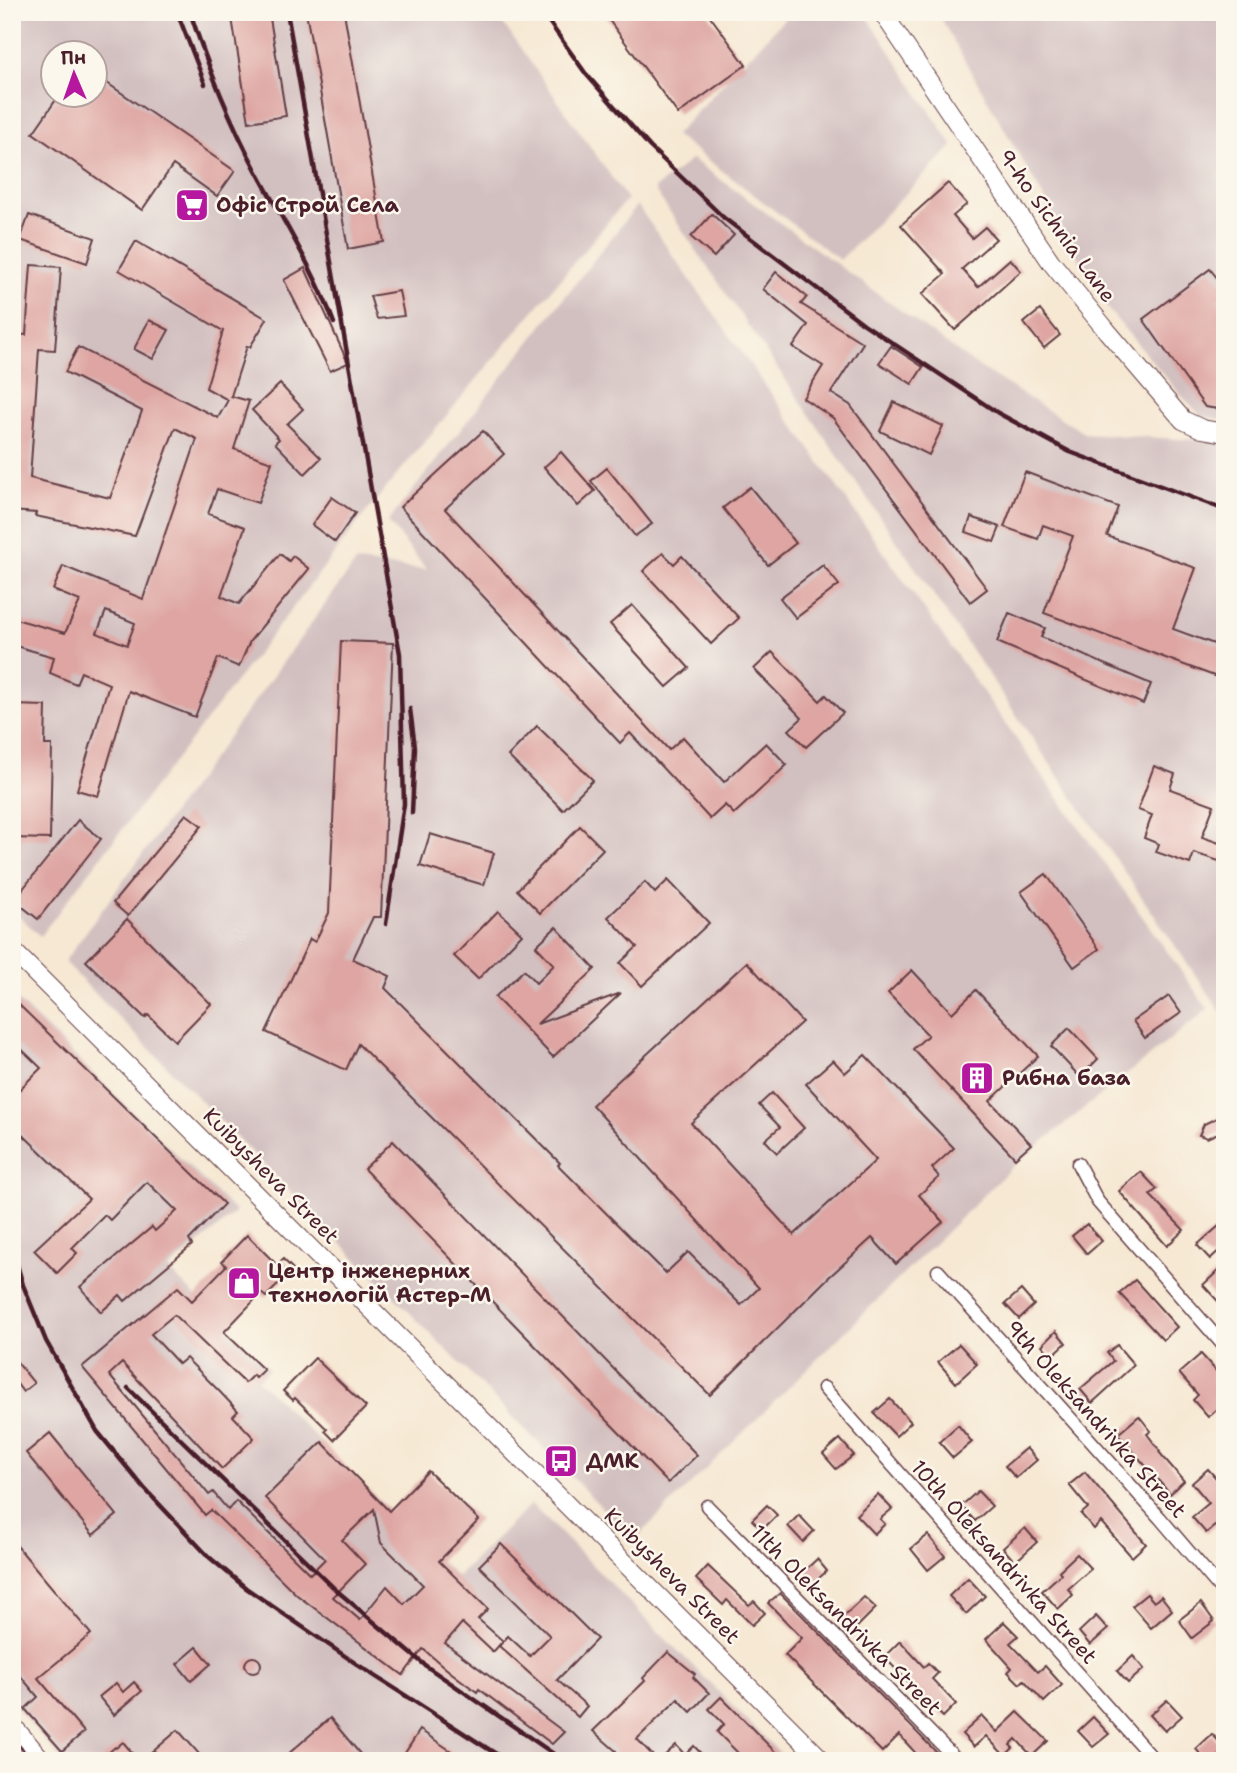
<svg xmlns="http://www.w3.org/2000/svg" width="1237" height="1773" font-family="'Shantell Sans',sans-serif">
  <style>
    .industrial { fill: #d2bfc0; fill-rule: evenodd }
    .building { fill: #dea5a2; fill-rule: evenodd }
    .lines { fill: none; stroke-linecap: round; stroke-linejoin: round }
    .street-casing { stroke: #643d44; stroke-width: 15 }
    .secondary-casing { stroke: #643d44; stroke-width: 20 }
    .street { stroke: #fff; stroke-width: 12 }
    .secondary { stroke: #fff; stroke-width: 18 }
    .tram { stroke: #4a1f2b; stroke-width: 2 }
    .rail { stroke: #4a1f2b; stroke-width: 4.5 }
    .labels { text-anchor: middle; stroke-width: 5; stroke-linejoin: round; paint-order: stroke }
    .poi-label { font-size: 21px; font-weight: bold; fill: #4a1f2b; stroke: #fbf7ec; text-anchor: start }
    .street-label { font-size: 21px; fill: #4a1f2b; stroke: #fbf7ec }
  </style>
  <rect width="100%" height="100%" fill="#fbf7ec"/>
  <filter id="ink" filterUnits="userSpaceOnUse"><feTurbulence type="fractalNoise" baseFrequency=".0143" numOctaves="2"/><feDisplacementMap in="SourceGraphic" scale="14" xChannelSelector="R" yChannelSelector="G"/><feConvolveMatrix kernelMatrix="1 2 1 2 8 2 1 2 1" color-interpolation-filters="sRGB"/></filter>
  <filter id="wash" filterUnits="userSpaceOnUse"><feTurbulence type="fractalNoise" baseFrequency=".00686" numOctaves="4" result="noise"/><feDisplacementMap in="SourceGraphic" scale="28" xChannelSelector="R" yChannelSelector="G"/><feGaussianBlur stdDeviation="1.57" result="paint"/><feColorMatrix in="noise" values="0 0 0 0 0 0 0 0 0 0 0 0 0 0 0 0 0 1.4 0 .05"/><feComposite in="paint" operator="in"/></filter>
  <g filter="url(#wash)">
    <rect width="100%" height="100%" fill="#f6e8d3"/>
    <g class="industrial">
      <path d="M12 12H495L627 199 367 511 40 936 12 909ZM52 52H94V94H52Z"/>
      <path d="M791 12H864L953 146 840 260 675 135Z"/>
      <path d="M937 12H1225V420L1201 416 1179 393 1107 308Z"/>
      <path d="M692 159 973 363 1084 433 1225 442V1018L654 189Z"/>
      <path d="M637 205 1208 1009 1015 1164 634 1540 64 962 356 562 427 570 388 522Z"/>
      <path d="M12 995 236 1212 168 1269 269 1369 258 1380 457 1577 531 1504 788 1761H62L12 1702Z"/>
    </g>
    <g id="blocks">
      <g class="building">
        <path d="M231 12H269L286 116 249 122Z"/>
        <path d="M306 12H344L384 242 348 249Z"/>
        <path d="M603 12H707L746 65 678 114Z"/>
        <path d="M94 74 235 171 217 196 173 165 142 210 33 133 60 94H94Z"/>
        <path d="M948 183 967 204 953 216 972 238 985 227 996 239 962 269 978 287 1010 259 1021 271 955 330 922 294 945 274 901 225Z"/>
        <path d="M712 214 734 235 714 257 691 237Z"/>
        <path d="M29 215 95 238 87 263 20 240Z"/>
        <path d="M136 241 267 319 250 347 247 346 231 396 249 401 234 449 272 462 258 503 217 489 208 514 245 527 221 596 239 604 280 554 289 561 293 556 309 569 250 641 239 667 218 658 195 717 129 691 98 796 77 790 109 684 81 672 76 684 50 673 54 657 12 645V618L65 633 80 601 53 590 63 566 143 599 197 439 175 428 135 536 35 516 36 513 12 511V334L26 335 31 265 61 267 55 350 39 349 30 478 110 498 142 411 65 372 78 347 218 418 228 400 206 388 223 331 119 270ZM106 611 135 623 127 645 97 633Z"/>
        <path d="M305 268 348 363 330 371 284 280Z"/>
        <path d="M1210 269 1225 288V294L1217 300 1225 311V410L1205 407 1143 319Z"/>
        <path d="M776 272 807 297 801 304 863 343 831 393 850 405 987 589 970 602 833 418 803 398 823 366 793 347 808 325 763 289Z"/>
        <path d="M399 291 404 316 377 319 370 296Z"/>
        <path d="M1040 310 1060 335 1044 348 1024 323Z"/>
        <path d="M149 320 169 330 153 359 134 349Z"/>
        <path d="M891 346 923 367 912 384 879 363Z"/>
        <path d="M280 384 303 409 287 424 321 458 305 474 275 443 279 439 252 410Z"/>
        <path d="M894 402 943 426 929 455 880 431Z"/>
        <path d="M483 431 504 454 445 509 669 750 683 737 724 782 766 743 787 765 734 814 725 805 710 819 630 733 620 743 400 507Z"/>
        <path d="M561 452 595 491 578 506 544 467Z"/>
        <path d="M607 468 652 524 635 536 591 481Z"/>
        <path d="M1025 472 1118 507 1107 536 1196 568 1173 629 1225 648V680L1044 613 1073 536 1043 525 1038 539 1004 527Z"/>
        <path d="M750 487 796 543 768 565 723 508Z"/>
        <path d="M332 497 355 513 335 542 312 525Z"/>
        <path d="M971 517 1000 527 994 542 966 532Z"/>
        <path d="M663 553 674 564 682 556 739 618 711 644 643 571Z"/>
        <path d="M823 565 839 585 796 618 780 598Z"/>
        <path d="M632 605 689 668 667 687 610 624Z"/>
        <path d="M1009 613 1045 628 1041 637 1151 684 1143 704 997 642Z"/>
        <path d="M341 641 393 643 381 917H373L353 959 390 976 385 988 560 1163 558 1165 666 1273 688 1252 741 1305 759 1288 592 1105 747 962 802 1022 691 1123 794 1235 876 1160 806 1084 833 1060 845 1073 865 1055 954 1148 932 1168 939 1177 919 1195 943 1222 896 1264 872 1238 828 1278 710 1395 358 1044 346 1070 266 1032 310 939 315 942 329 913Z"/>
        <path d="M772 652 820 701 826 695 843 713 806 747 789 730 802 718 754 669Z"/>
        <path d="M12 705 46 706 45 745H52L50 839 12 838Z"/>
        <path d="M537 726 593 780 563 810 508 756Z"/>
        <path d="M1154 766 1175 774 1170 789 1214 805 1202 837 1225 845V863L1194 853 1190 864 1156 852 1159 844 1144 838 1152 815 1138 810Z"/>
        <path d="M186 814 202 826 128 916 113 903Z"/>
        <path d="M78 820 101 839 38 919 14 900Z"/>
        <path d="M580 826 603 849 540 913 517 890Z"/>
        <path d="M430 834 494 853 484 885 420 866Z"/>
        <path d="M1046 874 1099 949 1074 967 1021 892Z"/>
        <path d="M668 880 709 923 642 986 620 963 637 947 608 917 645 882 655 893Z"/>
        <path d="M498 911 522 934 478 979 454 956Z"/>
        <path d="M127 919 211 1004 175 1041 148 1015 145 1018 86 961Z"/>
        <path d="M556 927 595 969 537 1024 621 993 553 1057 495 997 524 970 536 983 554 965 536 946Z"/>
        <path d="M912 970 952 1013 976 990 1038 1056 990 1101 1031 1144 1015 1158 913 1049 928 1035 888 993Z"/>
        <path d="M1169 996 1181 1013 1145 1038 1133 1021Z"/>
        <path d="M12 998 224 1204 189 1240 192 1245 125 1301 120 1295 101 1312 80 1287 152 1227 155 1231 177 1211 147 1182 110 1220 105 1215 72 1248 77 1253 57 1273 34 1250 89 1199 12 1124V1097L41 1068 12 1040Z"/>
        <path d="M1069 1028 1098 1059 1080 1077 1051 1046Z"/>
        <path d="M772 1093 804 1128 777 1153 765 1140 780 1127 759 1105Z"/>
        <path d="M1225 1114V1130L1207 1138 1199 1135 1204 1124Z"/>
        <path d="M393 1141 697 1455 668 1483 364 1169Z"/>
        <path d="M1141 1172 1157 1189 1150 1195 1184 1230 1167 1246 1119 1191Z"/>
        <path d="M1087 1224 1102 1241 1087 1254 1072 1236Z"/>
        <path d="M1219 1226 1225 1233V1245L1210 1259 1197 1245Z"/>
        <path d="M247 1235 277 1265 283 1259 293 1269 266 1297 261 1293 224 1332 264 1370 256 1378 253 1375 245 1383 174 1315 151 1334 179 1364 186 1358 219 1391 238 1411 233 1416 254 1438 222 1469 122 1363 109 1375 209 1495 213 1492 228 1510 236 1501 310 1574 325 1559 265 1498 322 1442 389 1511 428 1471 479 1520 439 1561 488 1609 478 1619 503 1641 493 1652 462 1623 445 1643 564 1732 552 1744 479 1689 477 1692 449 1671 423 1649 403 1675 297 1595 211 1510 205 1515 82 1367 178 1287 192 1301 226 1266 222 1261ZM374 1509 381 1543 423 1585 404 1604 387 1586 360 1620 333 1597 365 1564 342 1540Z"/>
        <path d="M1219 1270 1225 1276V1309L1203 1285Z"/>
        <path d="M1135 1280 1177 1327 1163 1340 1119 1293Z"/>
        <path d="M1021 1290 1034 1305 1019 1319 1005 1304Z"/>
        <path d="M1056 1331 1066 1343 1052 1356 1042 1345Z"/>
        <path d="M959 1344 977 1364 956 1383 938 1362Z"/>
        <path d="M1117 1345 1134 1365 1092 1403 1080 1389 1113 1361 1107 1353Z"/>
        <path d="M1201 1354 1225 1381V1403L1208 1417 1193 1400 1198 1395 1179 1373Z"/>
        <path d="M12 1356 34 1383 23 1392 17 1384 12 1388Z"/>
        <path d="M315 1358 366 1407 334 1440 325 1431 327 1429 295 1398 293 1400 283 1391Z"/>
        <path d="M890 1399 911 1422 896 1436 874 1413Z"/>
        <path d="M1139 1416 1151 1431 1147 1434 1160 1451 1159 1452 1184 1481 1170 1494 1118 1434Z"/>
        <path d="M958 1425 972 1442 953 1458 939 1442Z"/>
        <path d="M50 1433 117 1515 93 1535 26 1453Z"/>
        <path d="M840 1439 854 1455 836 1469 823 1454Z"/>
        <path d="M1026 1448 1037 1460 1016 1478 1005 1466Z"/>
        <path d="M1208 1469 1225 1488V1518L1206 1533 1192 1517 1209 1503 1192 1483Z"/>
        <path d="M1085 1472 1146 1544 1132 1557 1101 1522 1094 1529 1081 1514 1088 1508 1069 1485Z"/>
        <path d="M978 1491 992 1506 975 1521 961 1506Z"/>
        <path d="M878 1494 892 1509 880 1519 885 1524 874 1534 856 1515Z"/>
        <path d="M767 1505 777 1515 762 1530 752 1520Z"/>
        <path d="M799 1515 814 1531 803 1542 788 1526Z"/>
        <path d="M1025 1528 1037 1542 1015 1562 1003 1548Z"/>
        <path d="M928 1535 945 1556 928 1570 911 1549Z"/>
        <path d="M12 1540 91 1634 38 1678 84 1732 62 1751 25 1709 38 1697 12 1666Z"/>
        <path d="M501 1544 597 1639 557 1680 587 1706 578 1717 499 1646 508 1636 530 1656 550 1636 479 1566Z"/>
        <path d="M1077 1554 1091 1569 1068 1589 1073 1595 1058 1609 1042 1591 1061 1574 1059 1571Z"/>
        <path d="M817 1559 827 1571 811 1585 801 1574Z"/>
        <path d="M708 1566 749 1605 754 1601 765 1613 752 1625 727 1600 723 1605 696 1579Z"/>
        <path d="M968 1578 985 1596 966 1614 949 1596Z"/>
        <path d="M780 1593 945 1761H923L899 1735 882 1752 785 1655 802 1638 768 1603Z"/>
        <path d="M1147 1594 1154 1602 1161 1596 1172 1610 1151 1628 1132 1606Z"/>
        <path d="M864 1597 876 1608 855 1629 843 1617Z"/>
        <path d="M1201 1603 1214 1621 1192 1638 1179 1620Z"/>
        <path d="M1096 1616 1108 1629 1090 1645 1079 1632Z"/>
        <path d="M1004 1622 1018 1636 1010 1643 1038 1672 1045 1666 1062 1685 1044 1702 1024 1680 1020 1684 1008 1672 1012 1668 986 1639Z"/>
        <path d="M900 1641 924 1667 928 1663 938 1673 932 1679 956 1704 943 1717 884 1657Z"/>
        <path d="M197 1647 211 1664 191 1681 177 1664Z"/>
        <path d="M668 1652 695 1674 693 1677 709 1693 691 1712 678 1699 637 1739 658 1761H608L616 1751 593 1731 645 1681 643 1678Z"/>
        <path d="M1133 1656 1144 1669 1128 1683 1117 1671Z"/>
        <circle cx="253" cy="1665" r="8"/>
        <path d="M134 1682 142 1691 114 1715 99 1697 116 1683 123 1692Z"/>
        <path d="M721 1697 736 1712 784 1761H746L717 1732 724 1724 709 1709Z"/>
        <path d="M1167 1700 1182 1716 1165 1731 1150 1715Z"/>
        <path d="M1018 1712 1048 1741 1032 1756 1016 1739 1010 1745 1013 1748 1005 1756 986 1736 974 1747 962 1734 982 1716 997 1732Z"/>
        <path d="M1093 1717 1109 1734 1093 1747 1078 1731Z"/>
        <path d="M330 1718 366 1761H280Z"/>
        <path d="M178 1730 200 1755 192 1761H142Z"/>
        <path d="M420 1730 466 1761H416L405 1753Z"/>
        <path d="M1212 1734 1225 1748V1751L1214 1761H1206L1196 1749Z"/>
        <path d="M123 1742 139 1761H99L115 1747 116 1748Z"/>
        <path d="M676 1745 685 1755 694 1746 708 1761H659Z"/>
      </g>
    </g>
  </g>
  <g filter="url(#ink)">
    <use href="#blocks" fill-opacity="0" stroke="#643d44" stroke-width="2"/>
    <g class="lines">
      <g class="street-casing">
        <g id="street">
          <path d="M1078 1164 1098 1202 1225 1347"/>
          <path d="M938 1271 1160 1518 1225 1594"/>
          <path d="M824 1388 1155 1761"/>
          <path d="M707 1506 958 1761"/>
        </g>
      </g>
      <g class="secondary-casing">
        <g id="secondary">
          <path d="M882 12 1051 262 1107 331 1183 420 1202 429 1225 433"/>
          <path d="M12 950 823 1761"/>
          <path d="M12 1725 43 1761"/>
          <path d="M12 1760 13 1761"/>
        </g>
      </g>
      <use href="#street" class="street"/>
      <use href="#secondary" class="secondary"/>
      <path class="tram" d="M12 1737 33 1761"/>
      <g class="rail">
        <path d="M177 12 205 84"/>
        <path d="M190 12C208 67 229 119 256 170 283 221 314 269 334 323"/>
        <path d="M287 12 400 654 404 804 386 924"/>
        <path d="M542 12 586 74 650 147 724 218 864 324 998 413 1070 452 1225 510"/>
        <path d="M410 709 415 747 412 813"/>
        <path d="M12 1248 23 1285 46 1341 97 1431 144 1488 209 1557 246 1588 358 1665 507 1761"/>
        <path d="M128 1388 336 1590 426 1666 564 1761"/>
      </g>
    </g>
  </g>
  <defs>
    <g id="supermarket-square" transform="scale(1.75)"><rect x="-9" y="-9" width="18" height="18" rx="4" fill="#b5179e" stroke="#fbf7ec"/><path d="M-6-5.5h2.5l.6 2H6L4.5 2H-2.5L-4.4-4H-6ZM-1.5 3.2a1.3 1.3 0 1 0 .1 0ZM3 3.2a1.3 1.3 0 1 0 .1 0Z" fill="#fff"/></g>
    <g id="building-square" transform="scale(1.75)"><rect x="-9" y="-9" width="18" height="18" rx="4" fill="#b5179e" stroke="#fbf7ec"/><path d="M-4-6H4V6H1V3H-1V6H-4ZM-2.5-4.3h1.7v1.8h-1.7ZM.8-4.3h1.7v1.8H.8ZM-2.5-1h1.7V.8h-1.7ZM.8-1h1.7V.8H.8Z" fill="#fff"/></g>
    <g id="shop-square" transform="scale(1.75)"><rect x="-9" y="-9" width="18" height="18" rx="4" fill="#b5179e" stroke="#fbf7ec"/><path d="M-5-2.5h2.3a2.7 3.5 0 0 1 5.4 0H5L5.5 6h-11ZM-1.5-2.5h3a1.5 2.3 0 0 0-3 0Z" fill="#fff"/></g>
    <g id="bus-square" transform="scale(1.75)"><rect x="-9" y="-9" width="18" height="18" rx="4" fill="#b5179e" stroke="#fbf7ec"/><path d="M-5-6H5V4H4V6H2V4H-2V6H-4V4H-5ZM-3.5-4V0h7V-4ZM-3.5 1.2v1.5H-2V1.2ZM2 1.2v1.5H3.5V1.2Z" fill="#fff"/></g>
  </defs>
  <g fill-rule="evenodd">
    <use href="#supermarket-square" x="192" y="205"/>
    <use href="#building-square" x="977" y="1078"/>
    <use href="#shop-square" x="244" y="1283"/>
    <use href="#bus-square" x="561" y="1461"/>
  </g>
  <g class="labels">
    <g class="poi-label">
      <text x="216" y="212">Офіс Строй Села</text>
      <text x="1002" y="1085">Рибна база</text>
      <text x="268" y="1278">Центр інженерних<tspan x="268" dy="24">технологій Астер-М</tspan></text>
      <text x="586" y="1468">ДМК</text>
    </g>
    <g class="street-label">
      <text transform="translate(1057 226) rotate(54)" y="7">9-ho Sichnia Lane</text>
      <text transform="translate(271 1176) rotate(45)" y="7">Kuibysheva Street</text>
      <text transform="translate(1096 1419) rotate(48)" y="7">9th Oleksandrivka Street</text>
      <text transform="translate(1004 1562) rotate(48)" y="7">10th Oleksandrivka Street</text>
      <text transform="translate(672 1576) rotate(45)" y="7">Kuibysheva Street</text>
      <text transform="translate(846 1620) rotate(45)" y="7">11th Oleksandrivka Street</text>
    </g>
  </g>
  <rect width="1237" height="1773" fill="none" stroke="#fbf7ec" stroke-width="42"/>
  <g transform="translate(74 74) rotate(358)"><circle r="33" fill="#fbf7ec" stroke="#b4a19f" stroke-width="2"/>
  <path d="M0-5L12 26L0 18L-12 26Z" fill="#b5179e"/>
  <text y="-10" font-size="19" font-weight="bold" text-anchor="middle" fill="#4a1f2b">Пн</text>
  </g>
</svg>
